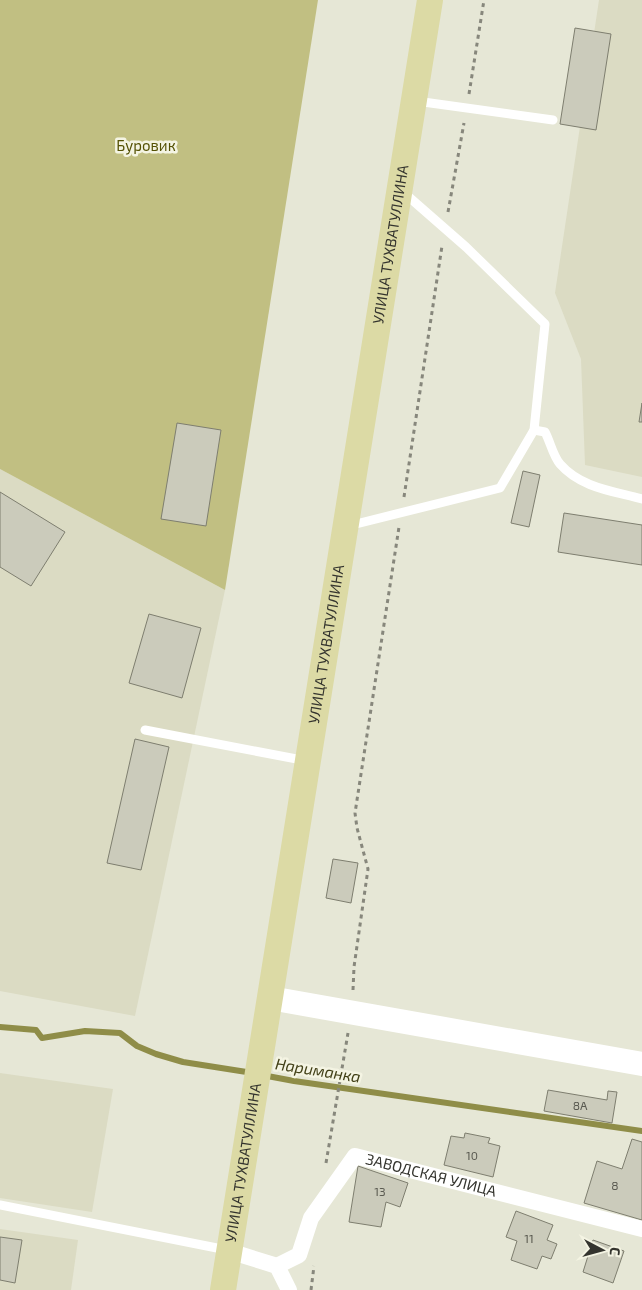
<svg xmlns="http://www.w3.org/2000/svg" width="642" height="1290" font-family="'Exo 2',sans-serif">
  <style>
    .built { fill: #dbdbc3 }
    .green { fill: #c1bf82 }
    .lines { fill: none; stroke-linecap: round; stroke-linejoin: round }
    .stream { stroke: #8f8d48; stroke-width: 6 }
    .building { fill: #cbcbbb; stroke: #7e7e6f }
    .path { stroke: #87877c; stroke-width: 3; stroke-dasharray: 4 4; stroke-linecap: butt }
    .lane { stroke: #fff; stroke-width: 9 }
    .street { stroke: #fff; stroke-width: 16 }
    .secondary { stroke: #fff; stroke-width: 24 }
    .primary { stroke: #dcdaa5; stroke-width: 26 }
    .labels { text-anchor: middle; stroke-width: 5; stroke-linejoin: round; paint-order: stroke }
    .number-label { font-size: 12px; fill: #5a5a51 }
    .park-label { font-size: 15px; fill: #545104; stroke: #f4f4e3 }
    .street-label { font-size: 15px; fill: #34342e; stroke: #f4f4e3 }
    .water-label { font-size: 16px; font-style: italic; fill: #424018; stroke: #f4f4e3 }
  </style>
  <rect width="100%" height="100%" fill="#e6e7d6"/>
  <g class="built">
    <path d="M599 0H642V477L585 465 581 359 555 293Z"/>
    <path d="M0 469 225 590 135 1016 0 991Z"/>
    <path d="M0 1073 113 1089 92 1212 0 1198Z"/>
    <path d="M0 1229 78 1240 71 1290H0Z"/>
  </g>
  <path class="green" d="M0 0H318L225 590 0 469Z"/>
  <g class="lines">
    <g class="stream">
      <path d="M0 1027 36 1030 42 1038 85 1031 120 1033 137 1046 156 1054 183 1062 253 1073"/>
      <path d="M262 1075 294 1081 642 1131"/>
    </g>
  </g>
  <g class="building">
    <path d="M575 28 611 34 596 130 560 124Z"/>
    <path d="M642 403V422H639Z"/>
    <path d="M177 423 221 430 206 526 161 519Z"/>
    <path d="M523 471 540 475 529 527 511 523Z"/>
    <path d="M0 492 65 532 31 586 0 567Z"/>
    <path d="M564 513 642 525V565L558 552Z"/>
    <path d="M149 614 201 628 182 698 129 683Z"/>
    <path d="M135 739 169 747 141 870 107 863Z"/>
    <path d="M333 859 358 863 351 903 326 898Z"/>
    <path d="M548 1090 607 1100 608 1091 617 1092 612 1123 544 1111Z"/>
    <path d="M465 1133 490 1138 488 1143 500 1146 493 1177 444 1165 451 1136 464 1138Z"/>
    <path d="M632 1139 642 1142V1220L584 1203 597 1161 622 1169Z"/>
    <path d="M358 1166 408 1183 400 1207 386 1202 381 1227 349 1222Z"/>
    <path d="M516 1211 553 1225 547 1240 557 1244 551 1259 542 1256 537 1269 511 1260 517 1241 506 1237Z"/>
    <path d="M0 1237 22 1240 15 1283 0 1280Z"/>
    <path d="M593 1240 624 1251 613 1283 583 1272Z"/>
  </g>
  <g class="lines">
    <g class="path">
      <path d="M469 94 484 0"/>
      <path d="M448 212 464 123"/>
      <path d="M404 497 442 246"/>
      <path d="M353 990 354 967 368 869 357 828 355 813 399 527"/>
      <path d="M326 1163 348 1033"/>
      <path d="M311 1290 314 1266"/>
    </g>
    <g class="lane">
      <path d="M416 101 553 120"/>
      <path d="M534 430 545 432C550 441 553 456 560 464 581 488 613 491 642 499"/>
      <path d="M348 526 500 488 534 430 545 324 466 247 402 191"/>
      <path d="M145 730 307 761"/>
      <path d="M0 1205 227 1250"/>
    </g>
    <g class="street">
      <path d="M229 1251 277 1266 289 1290"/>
      <path id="s1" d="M277 1266 299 1255 311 1218 355 1156 642 1229"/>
    </g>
    <path class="secondary" d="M270 998 642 1064"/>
    <path class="primary" id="s2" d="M223 1290 430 0"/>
  </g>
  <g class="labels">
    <g class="number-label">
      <text x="580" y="1110">8А</text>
      <text x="472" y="1160">10</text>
      <text x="615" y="1190">8</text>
      <text x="380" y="1196">13</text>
      <text x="529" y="1243">11</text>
    </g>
    <g class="park-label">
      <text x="146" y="151">Буровик</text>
    </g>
    <g class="street-label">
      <text dy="5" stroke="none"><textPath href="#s2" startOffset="1059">УЛИЦА ТУХВАТУЛЛИНА</textPath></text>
      <text dy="5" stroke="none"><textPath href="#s2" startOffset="654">УЛИЦА ТУХВАТУЛЛИНА</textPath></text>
      <text dy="5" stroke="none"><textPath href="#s2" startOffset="129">УЛИЦА ТУХВАТУЛЛИНА</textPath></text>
      <text dy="5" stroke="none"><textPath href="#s1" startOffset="218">ЗАВОДСКАЯ УЛИЦА</textPath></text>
    </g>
    <g class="water-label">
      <text transform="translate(318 1070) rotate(9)" y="6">Нариманка</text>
    </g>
  </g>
  <g transform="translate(602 1250) rotate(96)" stroke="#f4f4e3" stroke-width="4" paint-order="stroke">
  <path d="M0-4L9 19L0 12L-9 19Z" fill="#34342e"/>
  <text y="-8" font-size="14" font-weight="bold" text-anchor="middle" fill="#34342e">С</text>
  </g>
</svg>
